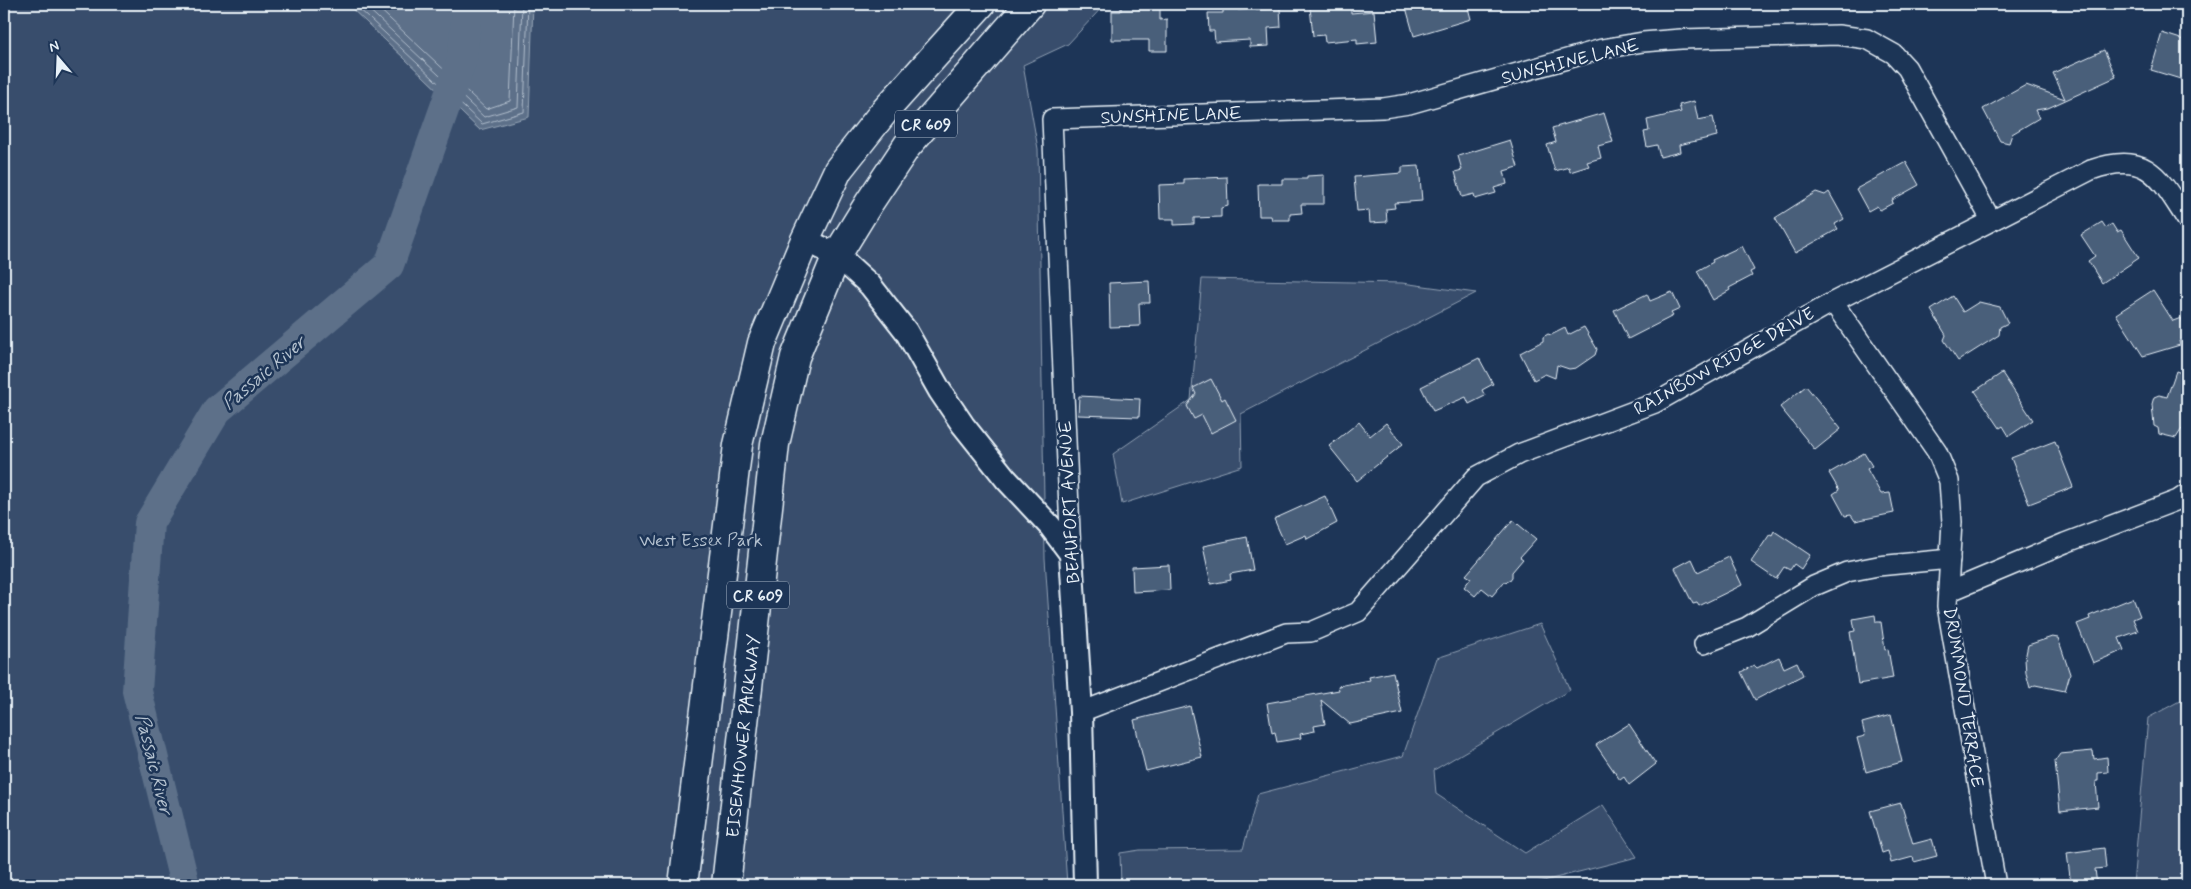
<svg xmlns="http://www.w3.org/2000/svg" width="2191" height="889" font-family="Mynerve,sans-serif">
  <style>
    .green { fill: #374d6c; stroke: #909fb2 }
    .water { fill: #5d7089; stroke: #95a4b5 }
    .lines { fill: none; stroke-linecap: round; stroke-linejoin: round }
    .shore { stroke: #b0bdcc; stroke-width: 1 }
    .river { stroke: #5d7089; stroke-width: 30 }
    .building { fill: #495e7a; stroke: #e8f1f8 }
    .minor-casing { stroke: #e8f1f8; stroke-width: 22 }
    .tertiary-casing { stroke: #e8f1f8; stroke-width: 26 }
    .primary-casing { stroke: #e8f1f8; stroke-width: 31 }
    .minor { stroke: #1d3557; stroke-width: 19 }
    .tertiary { stroke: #1d3557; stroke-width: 22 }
    .primary { stroke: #1d3557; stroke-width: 28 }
    .labels { text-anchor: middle; stroke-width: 5; stroke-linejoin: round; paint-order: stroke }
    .shield { fill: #1d3557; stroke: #abb9c8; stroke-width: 1 }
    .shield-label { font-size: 16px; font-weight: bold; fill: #e8f1f8 }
    .street-label { font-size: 18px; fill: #e8f1f8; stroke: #1d3557 }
    .park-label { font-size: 18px; fill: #b3c0ce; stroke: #1d3557 }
    .water-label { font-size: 19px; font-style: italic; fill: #b7c4d1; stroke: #1d3557 }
  </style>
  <rect width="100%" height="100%" fill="#1d3557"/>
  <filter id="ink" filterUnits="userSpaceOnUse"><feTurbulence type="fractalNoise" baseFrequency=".02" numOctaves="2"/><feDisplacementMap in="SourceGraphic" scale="10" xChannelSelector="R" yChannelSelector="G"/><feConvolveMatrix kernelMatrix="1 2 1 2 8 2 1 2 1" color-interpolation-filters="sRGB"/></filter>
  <g filter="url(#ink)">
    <g class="green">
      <path d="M4 4H347L480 130 521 4H1013L1018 35 1048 4H1105L1068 44 1023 65 1038 149 1045 558 1067 885H4Z"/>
      <path d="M1202 279 1402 283 1476 293 1241 414 1242 466 1122 504 1113 454 1191 400Z"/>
      <path d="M1540 624 1570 690 1434 770 1436 794 1525 853 1603 805 1637 857 1528 885H1121L1120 853 1140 850 1243 849 1258 794 1403 756 1437 658Z"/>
      <path d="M2187 697V885H2133L2148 718Z"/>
    </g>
    <path class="water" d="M347 4H533L529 117 480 130Z"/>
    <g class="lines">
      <g class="shore">
        <path d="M354 4 482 124 524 112 528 4"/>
        <path d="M363 4 484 117 518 107 522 4"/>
        <path d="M374 4 486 109 510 101 514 4"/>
      </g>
      <path class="river" d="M185 885 137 691 149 523 217 410 389 265 462 59 468 4"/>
    </g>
    <g class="building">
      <path d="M1121 4H1138V9H1160V20L1167 19V51H1149V40H1112V11H1121Z"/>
      <path d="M1238 4V10L1280 8 1281 27 1268 28 1269 46 1250 47V40L1215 42 1214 31H1209L1208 13H1223V5Z"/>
      <path d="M1322 4H1351V13L1374 11 1377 42 1357 44V39L1325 42 1324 35 1313 36 1310 7 1322 6Z"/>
      <path d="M1405 4H1467L1471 19 1414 36Z"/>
      <path d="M2162 33 2187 41V81L2151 70Z"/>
      <path d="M2104 50 2116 77 2048 108 2035 110 2039 118 2012 134 2009 143 2000 141 1983 109 2026 85 2065 99 2053 73Z"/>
      <path d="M1694 101 1698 120 1713 117 1717 136 1679 145 1680 152 1660 157 1657 145 1647 147 1644 132 1649 131 1647 120 1681 112 1679 105Z"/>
      <path d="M1604 113 1613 142 1598 146 1601 158 1587 162 1589 166 1570 172 1569 167 1555 171 1547 145 1556 142 1552 128Z"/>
      <path d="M1510 140 1518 167 1504 171 1507 184 1494 188 1496 193 1475 199 1474 194 1462 197 1455 172 1462 170 1458 156Z"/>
      <path d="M1906 162 1919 185 1892 200 1893 203 1880 210 1877 206 1868 211 1856 189Z"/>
      <path d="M1419 166 1422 201 1394 203 1395 208 1386 209 1387 222 1370 223 1369 210 1357 211 1354 177 1402 173V167Z"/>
      <path d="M1324 175V204H1301L1302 213 1290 214V220H1272L1271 216H1259L1258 184H1282V179H1307V176Z"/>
      <path d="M1227 177 1228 206 1221 208V217L1194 218V224L1174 225V219H1160L1159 185 1184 184V179Z"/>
      <path d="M1816 192 1825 195 1829 192 1844 219 1835 224 1838 229 1795 253 1775 218Z"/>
      <path d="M2102 222 2106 228 2112 224 2117 232 2121 230 2139 258 2102 283 2088 261 2095 256 2081 235Z"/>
      <path d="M1742 246 1754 270 1750 272 1752 276 1729 288 1730 290 1713 300 1697 271 1713 262 1712 260Z"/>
      <path d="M1149 281 1150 303H1139L1140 326 1110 327 1109 283Z"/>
      <path d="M2153 290 2173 321 2181 318 2183 323 2187 321V338L2179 341 2180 345 2143 356 2116 314Z"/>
      <path d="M1672 292 1680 309 1671 313 1673 316 1628 339 1614 310 1647 294 1650 301Z"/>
      <path d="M1953 296 1963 312 1979 302 2000 307 2008 323 2000 327 1999 335 1958 361 1944 340 1946 335 1931 310Z"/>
      <path d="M1584 327 1597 349 1595 355 1576 368 1569 369 1557 365 1555 378 1545 374 1534 380 1520 353 1543 341V337L1548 334 1551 335 1565 328 1568 335Z"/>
      <path d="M1479 358 1493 384 1482 390 1485 396 1469 404 1466 397 1433 411 1421 387Z"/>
      <path d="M2176 371 2187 375V421L2176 438 2159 434 2158 428 2154 426 2152 404 2154 397 2159 395 2167 397Z"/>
      <path d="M2002 373 2033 420 2009 436 2003 426 2000 428 1975 391Z"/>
      <path d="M1211 379 1222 400 1225 398 1236 420 1211 433 1202 415 1194 419 1187 406 1196 394 1193 388Z"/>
      <path d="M1806 386 1841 429 1815 450 1780 407Z"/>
      <path d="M1079 396 1140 399 1139 417 1078 415Z"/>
      <path d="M1359 422 1370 436 1386 423 1403 444 1357 481 1329 446Z"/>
      <path d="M2055 441 2073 487 2029 504 2011 458Z"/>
      <path d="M1864 453 1872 466 1867 469 1881 494 1890 493 1894 513 1855 521 1851 515 1845 516 1833 494 1839 490 1829 473Z"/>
      <path d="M1325 496 1337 523 1307 539 1306 535 1285 544 1274 519Z"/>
      <path d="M1513 520 1536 539 1520 557 1523 559 1512 572V577L1509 581 1504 582 1492 596 1482 588 1475 596 1464 587 1471 578 1466 575Z"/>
      <path d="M1774 531 1810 555 1801 569 1794 564 1790 570 1784 567 1776 579 1751 562 1770 534 1772 535Z"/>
      <path d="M1247 537 1253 570 1230 574 1231 580 1211 584 1203 546Z"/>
      <path d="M1729 557 1742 585 1699 606 1697 603 1693 604 1675 568 1692 559 1698 572Z"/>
      <path d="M1169 565 1170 590 1133 592 1132 567Z"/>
      <path d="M2133 598 2140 616 2133 619 2138 631 2119 638 2124 650 2093 663 2077 624 2090 619 2089 616Z"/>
      <path d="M1875 615 1876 622H1881L1885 650 1888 649 1893 678 1858 684 1850 632 1855 631 1853 619Z"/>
      <path d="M2052 637 2058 638 2070 674 2065 691 2035 685 2030 688 2026 673 2025 659 2028 645Z"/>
      <path d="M1779 657 1784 668 1797 662 1803 675 1755 700 1741 672 1754 665 1757 668Z"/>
      <path d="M1393 672 1402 713 1350 724 1321 700 1325 724 1314 726 1315 731 1300 734 1301 738 1277 742 1275 732 1272 733 1267 703 1339 690 1338 686 1370 680 1369 677Z"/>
      <path d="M1190 706 1202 757 1146 771 1134 720Z"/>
      <path d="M1891 715 1902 762 1866 772 1857 738 1865 736 1862 723Z"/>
      <path d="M1629 724 1656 764 1629 785 1624 777 1620 780 1596 745Z"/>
      <path d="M2093 751 2094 759 2107 757 2108 772 2098 773V781H2096L2098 807 2060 811 2055 761 2060 754Z"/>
      <path d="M1901 803 1913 844 1932 839 1937 856 1914 862 1913 857 1891 863 1888 851 1882 853 1870 811Z"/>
      <path d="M2104 848 2106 868 2095 869 2097 885H2071L2067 853Z"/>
    </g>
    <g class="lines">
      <g class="minor-casing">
        <g id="minor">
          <path d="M1833 302 1937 452 1949 481 1952 522 1947 606 1996 885"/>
          <path d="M1071 554 1052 119 1383 108 1409 104 1602 49 1643 42 1681 39 1838 35 1853 37 1867 39 1894 54 1907 68 1991 220"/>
          <path d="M1948 592 2065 543 2178 500 2187 494"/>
          <path d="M1704 644 1747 627 1814 586 1847 572 1878 566 1950 559"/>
          <path d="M1081 712 1286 633 1311 632 1358 612 1476 477 1519 454 1655 403 1833 302 2091 170C2148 150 2159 177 2187 220"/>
        </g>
      </g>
      <g class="tertiary-casing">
        <path id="tertiary" d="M805 240 837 255 870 285 906 331 940 391 963 425 1006 479 1050 526 1071 554 1081 712 1085 885"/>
      </g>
      <g class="primary-casing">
        <g id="primary">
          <path d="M683 885 738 445 762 343 805 240 838 170 883 113 981 4"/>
          <path d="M726 885 775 444 795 357 837 255 869 203 907 146 1030 4"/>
        </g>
      </g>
      <use href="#minor" class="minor"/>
      <use href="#tertiary" class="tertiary"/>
      <use href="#primary" class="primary"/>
    </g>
  </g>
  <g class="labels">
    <g class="shield">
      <rect x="895" y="110.5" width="62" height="27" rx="4"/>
      <rect x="727" y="581.5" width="62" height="27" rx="4"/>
    </g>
    <g class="shield-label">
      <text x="926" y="130">CR 609</text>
      <text x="758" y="601">CR 609</text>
    </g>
    <g class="street-label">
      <text transform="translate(1570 61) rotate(-14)" y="6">SUNSHINE LANE</text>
      <text transform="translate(1171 115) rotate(-2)" y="6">SUNSHINE LANE</text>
      <text transform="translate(1724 361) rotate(-29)" y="6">RAINBOW RIDGE DRIVE</text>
      <text transform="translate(1069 502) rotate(-93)" y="6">BEAUFORT AVENUE</text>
      <text transform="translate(1964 697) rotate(81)" y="6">DRUMMOND TERRACE</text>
      <text transform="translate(743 736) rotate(-84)" y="6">EISENHOWER PARKWAY</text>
    </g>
    <g class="park-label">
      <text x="701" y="546">West Essex Park</text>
    </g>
    <g class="water-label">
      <text transform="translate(263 372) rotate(-40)" y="7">Passaic River</text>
      <text transform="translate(155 764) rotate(76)" y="7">Passaic River</text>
    </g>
  </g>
  <rect width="2191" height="889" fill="none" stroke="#1d3557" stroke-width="20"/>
  <rect x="10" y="10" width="2171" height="869" fill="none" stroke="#e8f1f8" stroke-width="2" filter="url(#ink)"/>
  <g transform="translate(58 58) rotate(341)" stroke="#1d3557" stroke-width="4" paint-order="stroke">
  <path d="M0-4L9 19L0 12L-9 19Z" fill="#e8f1f8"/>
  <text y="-8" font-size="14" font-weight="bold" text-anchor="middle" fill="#e8f1f8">N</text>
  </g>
</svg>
